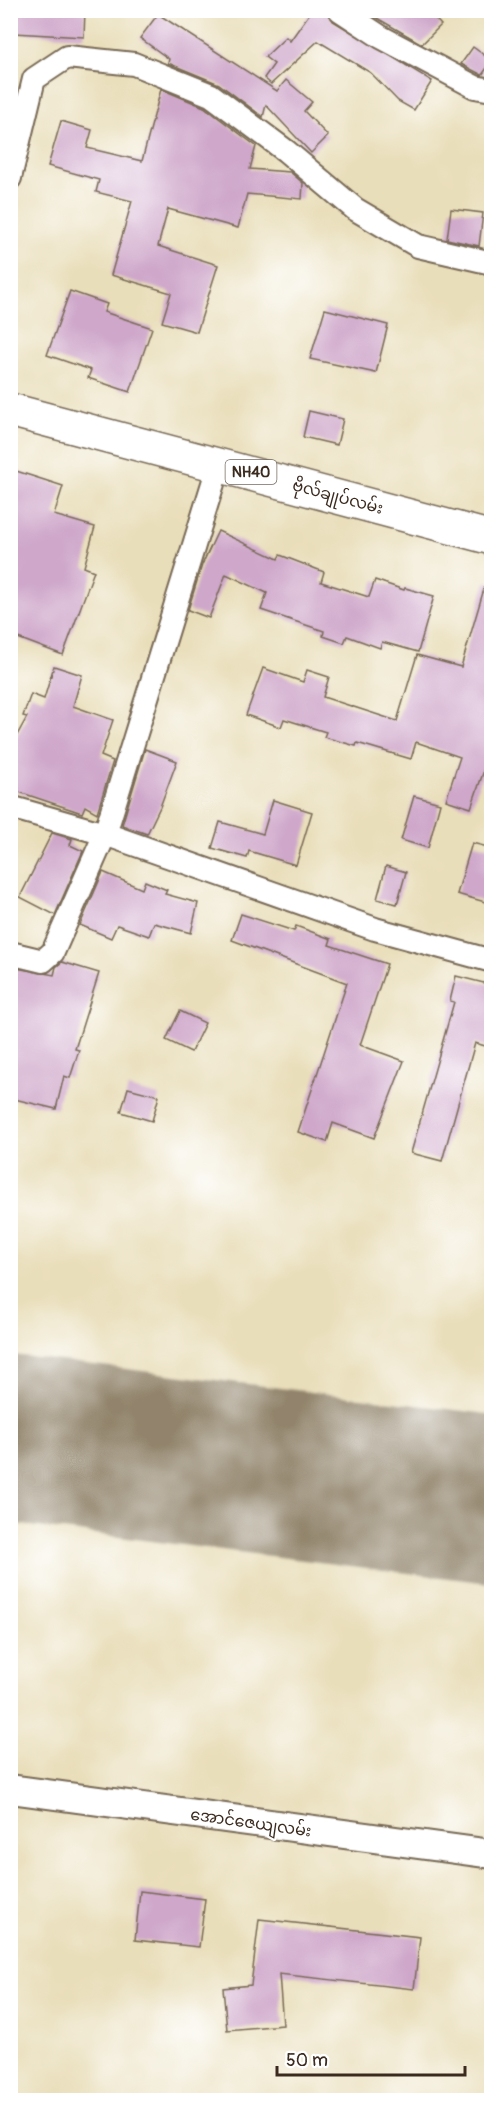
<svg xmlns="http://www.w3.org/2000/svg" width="502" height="2111" font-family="Pangolin,'Noto Sans Myanmar',sans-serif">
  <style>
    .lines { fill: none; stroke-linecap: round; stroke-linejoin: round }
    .runway { stroke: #92846c; stroke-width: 168 }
    .building { fill: #cfa7ca }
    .minor-casing { stroke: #786955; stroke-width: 26 }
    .tertiary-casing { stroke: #786955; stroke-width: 32 }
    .trunk-casing { stroke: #786955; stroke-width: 36 }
    .minor { stroke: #fff; stroke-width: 22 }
    .tertiary { stroke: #fff; stroke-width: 28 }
    .trunk { stroke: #fff; stroke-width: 33 }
    .labels { text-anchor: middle; stroke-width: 4.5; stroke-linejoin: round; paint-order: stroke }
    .shield { fill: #fff; stroke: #766a62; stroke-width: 1.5 }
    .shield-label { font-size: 15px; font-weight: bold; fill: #3b2a1e }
    .street-label { font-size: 16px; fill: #3b2a1e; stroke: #fff }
  </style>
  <rect width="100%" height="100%" fill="#fff"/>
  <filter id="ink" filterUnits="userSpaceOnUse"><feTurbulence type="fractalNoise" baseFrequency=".0167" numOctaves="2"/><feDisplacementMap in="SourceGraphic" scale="12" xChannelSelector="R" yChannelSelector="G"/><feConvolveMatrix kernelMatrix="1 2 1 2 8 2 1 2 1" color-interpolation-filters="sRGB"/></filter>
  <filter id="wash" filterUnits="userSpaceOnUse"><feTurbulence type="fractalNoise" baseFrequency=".008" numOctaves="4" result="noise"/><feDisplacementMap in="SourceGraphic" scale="24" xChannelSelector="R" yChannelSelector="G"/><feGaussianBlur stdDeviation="1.35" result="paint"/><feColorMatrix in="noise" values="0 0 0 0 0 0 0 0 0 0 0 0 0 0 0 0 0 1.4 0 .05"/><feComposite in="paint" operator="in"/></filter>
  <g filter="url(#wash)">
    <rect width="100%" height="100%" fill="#e9deba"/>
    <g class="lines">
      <path class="runway" d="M10 1439 492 1499"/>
    </g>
    <g id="blocks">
      <g class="building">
        <path d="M17 10H85L84 37 14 33Z"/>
        <path d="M312 10H327L333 21 432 81 414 110 398 101 371 73 318 41 271 84 264 78 274 64 265 57 286 37 290 41Z"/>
        <path d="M373 10H427L441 25 422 44 370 14Z"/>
        <path d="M158 14 277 91 286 80 312 102 304 111 328 136 311 153 266 105 263 117 219 84 168 63 169 59 140 38Z"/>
        <path d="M473 47 492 61 482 75 461 64Z"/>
        <path d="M161 89 204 107 256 146 250 169 290 172 303 183 302 199 247 194 238 228 168 209 158 246 218 265 197 332 162 322 171 293 111 275 132 201 96 192 99 180 48 166 61 121 92 130 87 148 142 161Z"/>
        <path d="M451 209 483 213 479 246 447 239Z"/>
        <path d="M70 291 107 304 104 312 152 328 130 392 88 378 91 370 47 355Z"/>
        <path d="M325 309 388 325 376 373 310 359Z"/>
        <path d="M309 411 343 419 337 445 303 437Z"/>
        <path d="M10 469 63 486 54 515 95 527 84 567 94 571 63 655 10 635Z"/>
        <path d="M218 531 278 559 280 555 324 572 321 582 369 597 375 580 404 590 405 588 434 596 418 652 382 642 380 648 347 636 344 643 323 636 324 631 261 610 267 593 226 574 209 618 188 610 202 565Z"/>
        <path d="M486 582 492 583V723L483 773 471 808 446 800 460 757 416 742 411 759 357 743 356 746 324 737 326 732 284 719 281 727 246 715 263 668 303 682 307 670 329 677 323 697 397 721 417 655 461 667Z"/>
        <path d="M54 666 82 675 73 706 113 720 101 756 113 761 97 813 85 806 82 813 10 789V748L27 717 23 716 31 694 44 699Z"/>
        <path d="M145 749 177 761 160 807 147 834 122 825Z"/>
        <path d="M414 796 440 803 428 848 401 840Z"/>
        <path d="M273 800 312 812 296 865 249 851 247 858 212 848 220 822 263 834Z"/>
        <path d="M52 833 72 839 70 845 83 851 55 915 20 897Z"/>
        <path d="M472 843 492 848V904L457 894Z"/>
        <path d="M386 866 406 872 397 904 377 899Z"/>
        <path d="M103 872 142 889 145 881 167 890 165 894 198 903 191 933 154 923 149 936 117 925 111 938 80 925Z"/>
        <path d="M241 914 294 931 296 926 331 939 329 945 387 964 360 1045 404 1061 374 1138 333 1123 327 1142 298 1132 347 983 232 940Z"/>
        <path d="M62 962 99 973 75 1049 79 1050 70 1078 64 1076 56 1109 10 1098V967L54 975 56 967Z"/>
        <path d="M456 976 492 985V1048L475 1043 442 1161 411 1153 454 1002 450 1001Z"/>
        <path d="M180 1011 205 1023 191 1052 166 1040Z"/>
        <path d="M128 1088 159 1096 152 1121 121 1112Z"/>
        <path d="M140 1891 205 1899 199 1947 135 1940Z"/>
        <path d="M259 1919 420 1937 414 1989 279 1974 283 2025 227 2030 223 1988 251 1985Z"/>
      </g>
    </g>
  </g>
  <g filter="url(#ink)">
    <use href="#blocks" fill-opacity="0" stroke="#786955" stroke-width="1.5"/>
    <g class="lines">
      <g class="minor-casing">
        <g id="minor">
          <path d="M340 10 381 37 475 87 492 90"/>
          <path d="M10 178 34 79 67 57 134 64 211 95 286 151 355 209 418 246 492 263"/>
          <path d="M10 807 105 834 375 929 492 961"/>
          <path d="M10 953 43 961 53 952 105 834 219 464"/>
        </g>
      </g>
      <g class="tertiary-casing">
        <path id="tertiary" d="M10 1789 492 1854"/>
      </g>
      <g class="trunk-casing">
        <path id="trunk" d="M10 410 492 538"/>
      </g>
      <use href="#minor" class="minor"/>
      <use href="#tertiary" class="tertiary"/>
      <use href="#trunk" class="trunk"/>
    </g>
  </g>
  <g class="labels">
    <rect class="shield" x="225.5" y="460" width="51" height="24" rx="4.5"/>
    <g class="shield-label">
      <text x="251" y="477">NH40</text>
    </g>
    <g class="street-label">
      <text transform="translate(338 496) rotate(15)" y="6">ဗိုလ်ချုပ်လမ်း</text>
      <text transform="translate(251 1822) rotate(8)" y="6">အောင်ဇေယျလမ်း</text>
    </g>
  </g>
  <rect width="502" height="2111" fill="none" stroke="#fff" stroke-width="36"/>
  <path d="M277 2066v9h188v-9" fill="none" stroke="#3b2a1e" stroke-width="3"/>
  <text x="286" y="2066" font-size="18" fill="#3b2a1e" stroke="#ffffff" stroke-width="4.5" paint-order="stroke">50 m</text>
</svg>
